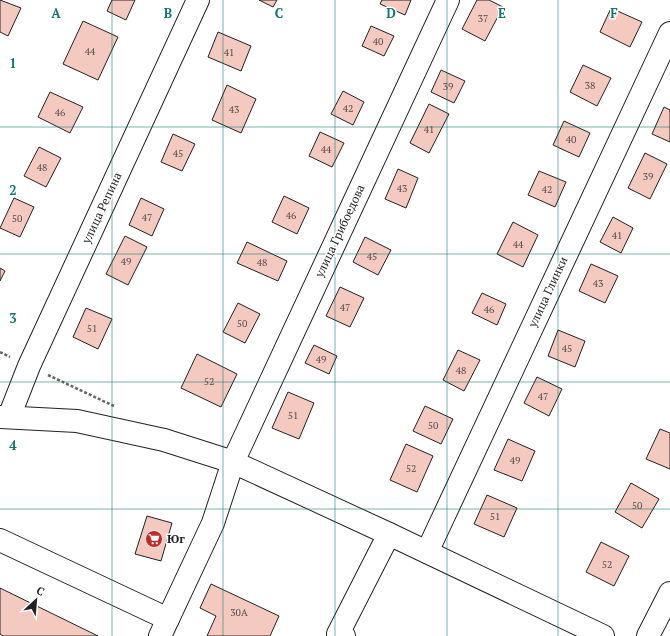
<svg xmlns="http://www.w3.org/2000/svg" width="670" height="636" font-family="'PT Serif',serif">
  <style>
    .building { fill: #f3c9c0; stroke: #222 }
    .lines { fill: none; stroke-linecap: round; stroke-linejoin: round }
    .minor-casing { stroke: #222; stroke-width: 24 }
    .major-casing { stroke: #222; stroke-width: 24 }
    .path { stroke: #646464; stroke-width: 2.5; stroke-dasharray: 3 2; stroke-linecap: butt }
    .minor { stroke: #fff; stroke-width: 22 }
    .major { stroke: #fff; stroke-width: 22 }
    .grid { fill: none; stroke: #0f766e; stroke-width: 1; stroke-opacity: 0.55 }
    .labels { text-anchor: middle; stroke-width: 3; stroke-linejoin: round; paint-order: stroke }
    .number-label { font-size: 10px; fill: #564c4a }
    .street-label { font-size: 12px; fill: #222; stroke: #fff }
    .poi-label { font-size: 12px; font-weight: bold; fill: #222; stroke: #fff; text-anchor: start }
    .grid-label { font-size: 13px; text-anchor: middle; font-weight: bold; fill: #0f766e; stroke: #fff; stroke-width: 3; stroke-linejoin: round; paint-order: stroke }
  </style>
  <rect width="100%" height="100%" fill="#fff"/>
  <g class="building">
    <path d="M0 0 21 8 8 36 0 32Z"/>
    <path d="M112 0H135L126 20 107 11Z"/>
    <path d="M259 0H277L273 7Z"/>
    <path d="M382 0H411L405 15 380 4Z"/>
    <path d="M477 0H489L503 7 485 41 462 29Z"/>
    <path d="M611 8 642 22 630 47 600 32Z"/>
    <path d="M83 21 118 37 98 80 63 64Z"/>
    <path d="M371 26 394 36 384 56 362 46Z"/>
    <path d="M218 32 251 46 241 71 208 57Z"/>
    <path d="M583 65 611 78 597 106 570 92Z"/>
    <path d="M441 70 465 81 454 103 431 92Z"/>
    <path d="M227 85 256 99 241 133 212 120Z"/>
    <path d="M343 91 364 102 353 125 331 114Z"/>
    <path d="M50 92 83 107 70 133 38 117Z"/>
    <path d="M429 104 449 114 429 153 410 143Z"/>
    <path d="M664 107 670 110V142L652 134Z"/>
    <path d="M564 121 590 133 579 157 553 145Z"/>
    <path d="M320 132 344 143 332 167 309 156Z"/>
    <path d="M173 134 195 144 182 171 161 162Z"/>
    <path d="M39 147 61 158 46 187 24 176Z"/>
    <path d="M645 153 667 164 650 199 628 188Z"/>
    <path d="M398 169 418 178 406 208 385 199Z"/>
    <path d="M539 171 566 182 555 207 528 195Z"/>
    <path d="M284 196 309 208 297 234 272 222Z"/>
    <path d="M14 198 34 207 20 237 0 228Z"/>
    <path d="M141 198 164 209 152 236 129 225Z"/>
    <path d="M613 217 633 228 621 253 600 242Z"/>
    <path d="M513 222 538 235 523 267 497 254Z"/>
    <path d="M125 236 147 247 128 285 106 274Z"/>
    <path d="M365 237 391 250 378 275 353 262Z"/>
    <path d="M247 242 287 261 278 281 237 263Z"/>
    <path d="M591 264 618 276 605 303 579 291Z"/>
    <path d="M0 268 5 271 0 281Z"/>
    <path d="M340 287 364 298 350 327 326 316Z"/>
    <path d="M482 293 506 304 497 325 472 313Z"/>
    <path d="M238 303 260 314 245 343 223 332Z"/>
    <path d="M86 308 112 319 98 349 73 337Z"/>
    <path d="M558 330 585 341 575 367 548 356Z"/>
    <path d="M314 345 337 356 329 374 305 363Z"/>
    <path d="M458 350 480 360 464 391 443 380Z"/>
    <path d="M197 354 237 374 221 407 181 388Z"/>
    <path d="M537 377 562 389 549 416 524 403Z"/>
    <path d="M288 392 314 403 299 439 272 428Z"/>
    <path d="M425 406 453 419 441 444 413 431Z"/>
    <path d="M660 429 670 433V469L646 459Z"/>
    <path d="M508 439 535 451 522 481 494 470Z"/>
    <path d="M406 444 433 456 417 492 390 480Z"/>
    <path d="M631 483 659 499 642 528 615 512Z"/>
    <path d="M487 495 517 508 504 537 474 524Z"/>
    <path d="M147 516 172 523 161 561 135 554Z"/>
    <path d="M601 542 629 556 614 586 586 572Z"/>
    <path d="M211 584 279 616 270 636H207L216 616 200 608Z"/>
    <path d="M0 588 98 636H3L0 634Z"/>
  </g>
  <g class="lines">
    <g class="minor-casing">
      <g id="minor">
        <path d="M9 417 29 366 198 0"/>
        <path d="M0 540 168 619"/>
        <path d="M427 552 670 33"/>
        <path d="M160 636 213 523 233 462 448 0"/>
        <path d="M344 636 338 634 389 534"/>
        <path d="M648 636 670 593"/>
      </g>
    </g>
    <g class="major-casing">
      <path id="major" d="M0 417 77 421 164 440 233 462 389 534 603 636"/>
    </g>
    <g class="path">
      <path d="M0 352 10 357"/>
      <path d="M48 375 114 406"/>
    </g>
    <use href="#minor" class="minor"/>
    <use href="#major" class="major"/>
  </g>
  <path class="grid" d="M112 0V636M223 0V636M335 0V636M447 0V636M558 0V636M0 127H670M0 254H670M0 382H670M0 509H670"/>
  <defs>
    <g id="supermarket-disc" transform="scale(0.9)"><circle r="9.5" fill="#c62828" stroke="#fff"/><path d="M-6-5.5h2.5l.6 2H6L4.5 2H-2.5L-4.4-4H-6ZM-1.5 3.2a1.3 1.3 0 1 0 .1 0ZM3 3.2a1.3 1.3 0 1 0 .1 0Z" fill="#fff"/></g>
  </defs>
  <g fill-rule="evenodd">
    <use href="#supermarket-disc" x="154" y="539"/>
  </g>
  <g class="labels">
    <g class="number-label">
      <text x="483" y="22">37</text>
      <text x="378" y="45">40</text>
      <text x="90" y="55">44</text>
      <text x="229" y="56">41</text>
      <text x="590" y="89">38</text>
      <text x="448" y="90">39</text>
      <text x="348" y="112">42</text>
      <text x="234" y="113">43</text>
      <text x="60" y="116">46</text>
      <text x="429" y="133">41</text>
      <text x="571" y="143">40</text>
      <text x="326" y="153">44</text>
      <text x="178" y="157">45</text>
      <text x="42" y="171">48</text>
      <text x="648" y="180">39</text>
      <text x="402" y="192">43</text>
      <text x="547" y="193">42</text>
      <text x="291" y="219">46</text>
      <text x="147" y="221">47</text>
      <text x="17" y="222">50</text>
      <text x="617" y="239">41</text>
      <text x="518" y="248">44</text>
      <text x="372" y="260">45</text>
      <text x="126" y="265">49</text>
      <text x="262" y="266">48</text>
      <text x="598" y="287">43</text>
      <text x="345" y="311">47</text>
      <text x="489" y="313">46</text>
      <text x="242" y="327">50</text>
      <text x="92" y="332">51</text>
      <text x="567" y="352">45</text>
      <text x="321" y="363">49</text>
      <text x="461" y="374">48</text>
      <text x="209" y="385">52</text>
      <text x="543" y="400">47</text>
      <text x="293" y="419">51</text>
      <text x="433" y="429">50</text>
      <text x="515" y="464">49</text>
      <text x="411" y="472">52</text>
      <text x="637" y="509">50</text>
      <text x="495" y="520">51</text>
      <text x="607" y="568">52</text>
      <text x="239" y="616">30А</text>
    </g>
    <g class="street-label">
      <text transform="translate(102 208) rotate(-65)" y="4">улица Репина</text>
      <text transform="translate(340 231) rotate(-65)" y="4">улица Грибоедова</text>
      <text transform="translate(548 292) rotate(-65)" y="4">улица Глинки</text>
    </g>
    <g class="poi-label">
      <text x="167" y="543">Юг</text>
    </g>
  </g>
  <g class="grid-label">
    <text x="56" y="18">A</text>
    <text x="168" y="18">B</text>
    <text x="279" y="18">C</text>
    <text x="391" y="18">D</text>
    <text x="502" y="18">E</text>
    <text x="614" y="18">F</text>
    <text x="13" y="68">1</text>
    <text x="13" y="195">2</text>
    <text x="13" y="323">3</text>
    <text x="13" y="450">4</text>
  </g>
  <g transform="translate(36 600) rotate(26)" stroke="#ffffff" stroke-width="3" paint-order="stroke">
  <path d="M0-3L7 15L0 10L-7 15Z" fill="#222222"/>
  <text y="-6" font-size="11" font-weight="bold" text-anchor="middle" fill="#222222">С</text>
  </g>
</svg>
